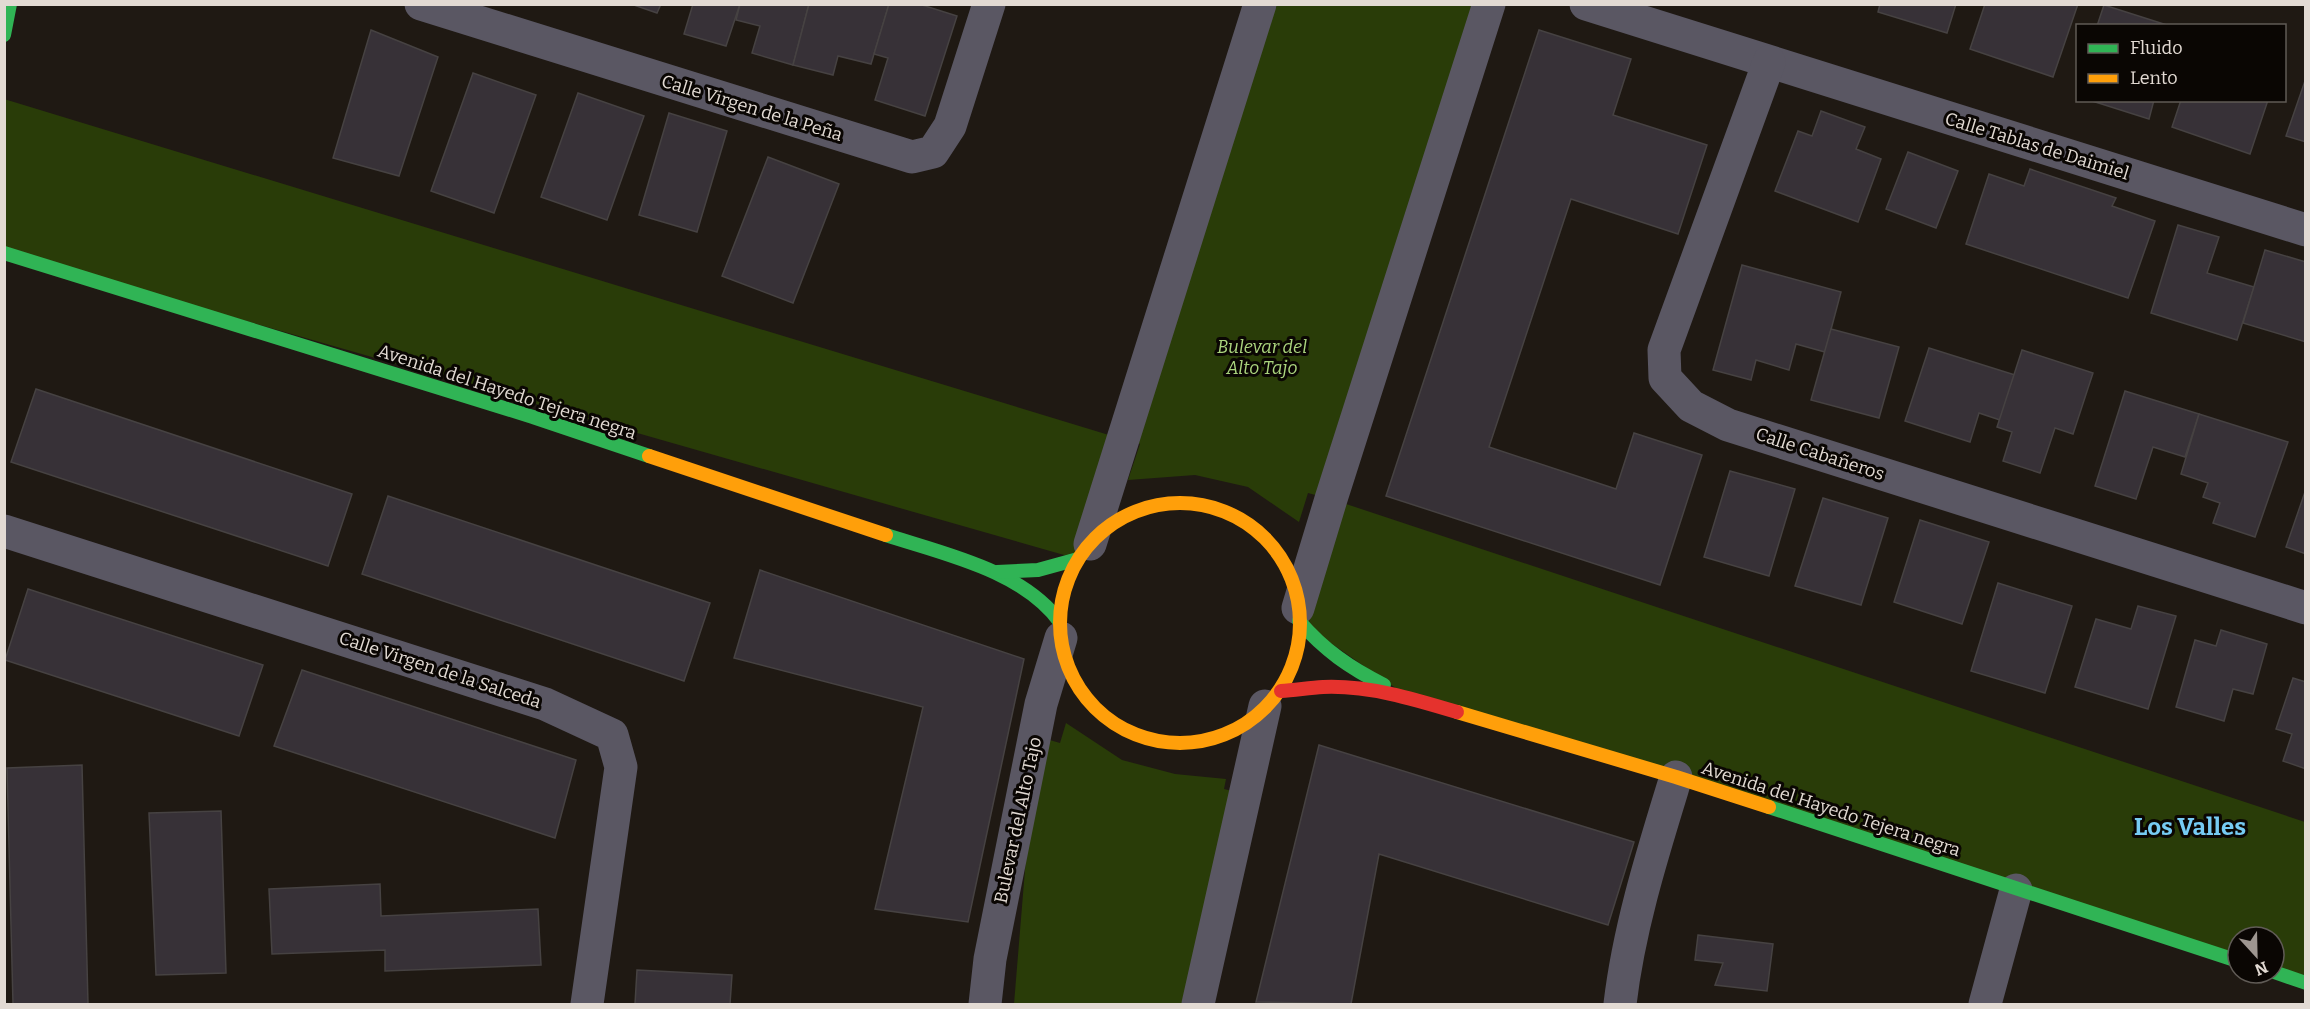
<svg xmlns="http://www.w3.org/2000/svg" width="2310" height="1009" font-family="Bitter,serif">
  <style>
    .green { fill: #293c08 }
    .building { fill: #373137; stroke: #464242; stroke-width: 1.5 }
    .lines { fill: none; stroke-linecap: round; stroke-linejoin: round }
    .street { stroke: #5a5763; stroke-width: 33 }
    .fast { stroke: #30b455; stroke-width: 14 }
    .slow { stroke: #ff9f0a; stroke-width: 14 }
    .jam { stroke: #e5322d; stroke-width: 14 }
    .labels { text-anchor: middle; stroke-width: 6; stroke-linejoin: round; paint-order: stroke }
    .street-label { font-size: 18px; fill: #e2dad3; stroke: #0a0603 }
    .park-label { font-size: 18px; font-style: italic; fill: #abd57e; stroke: #0a0603 }
    .district-label { font-size: 24px; font-weight: bold; fill: #76cbf3; stroke: #0a0603 }
  </style>
  <rect width="100%" height="100%" fill="#1f1913"/>
  <g class="green">
    <path d="M1260 5H1484L1331 499 2305 822V983L2274 972V937H2238V961L1410 698 1299 621 1330 499 1308 493 1299 522 1248 487 1195 475 1128 480 1140 444 1123 439 1078 559 5 252 4 99 1122 439Z"/>
    <path d="M1066 723 1122 760 1175 774 1226 779 1224 789 1245 794 1198 1004H1014L1036 736 1060 743Z"/>
  </g>
  <g class="building">
    <path d="M631 4H661L657 13Z"/>
    <path d="M693 4H740L726 46 684 34Z"/>
    <path d="M740 4H809L793 65 752 53 760 26 736 20Z"/>
    <path d="M809 4H889L871 64 838 56 833 75 793 65Z"/>
    <path d="M889 4H919L957 16 925 116 875 100 888 58 874 54Z"/>
    <path d="M1880 4H1956L1947 33 1878 12Z"/>
    <path d="M1985 4H2078L2053 77 1970 49Z"/>
    <path d="M2104 5 2170 26H2097Z"/>
    <path d="M371 30 438 57 399 176 333 158Z"/>
    <path d="M1539 30 1631 59 1613 115 1707 145 1678 234 1571 199 1489 447 1616 489 1634 433 1702 455 1660 585 1386 496Z"/>
    <path d="M473 73 536 95 494 213 431 191Z"/>
    <path d="M2306 78V142L2286 136Z"/>
    <path d="M578 93 644 116 607 220 541 197Z"/>
    <path d="M2089 100H2154L2149 119Z"/>
    <path d="M2181 100H2268L2250 154 2172 127Z"/>
    <path d="M1821 111 1865 127 1856 149 1881 159 1858 222 1775 191 1798 131 1812 136Z"/>
    <path d="M669 113 727 131 697 232 639 215Z"/>
    <path d="M1908 152 1958 171 1936 228 1886 209Z"/>
    <path d="M768 157 839 184 793 303 722 276Z"/>
    <path d="M2030 169 2116 198 2112 206 2155 221 2128 298 1966 244 1989 174 2024 186Z"/>
    <path d="M2178 225 2219 237 2207 273 2254 287 2237 340 2151 313Z"/>
    <path d="M2265 250 2306 262V342L2243 323Z"/>
    <path d="M1742 265 1841 292 1825 352 1796 344 1789 370 1756 360 1751 380 1713 370Z"/>
    <path d="M1831 329 1899 347 1879 418 1811 400Z"/>
    <path d="M1929 348 2015 375 2000 420 1979 413 1970 442 1905 421Z"/>
    <path d="M2022 350 2093 373 2073 434 2055 428 2040 473 2003 461 2012 432 1997 427Z"/>
    <path d="M36 389 352 494 328 566 11 462Z"/>
    <path d="M2125 391 2199 414 2185 457 2153 447 2136 499 2095 486Z"/>
    <path d="M2199 414 2288 442 2255 537 2213 523 2220 503 2203 497 2208 483 2181 474Z"/>
    <path d="M1730 471 1795 489 1769 576 1704 557Z"/>
    <path d="M2306 489V554L2286 547Z"/>
    <path d="M388 496 710 603 684 681 362 574Z"/>
    <path d="M1823 498 1888 518 1861 605 1795 586Z"/>
    <path d="M1920 520 1989 542 1962 624 1894 602Z"/>
    <path d="M760 570 1024 659 968 922 875 909 923 707 734 658Z"/>
    <path d="M1998 583 2072 606 2045 693 1971 671Z"/>
    <path d="M28 589 263 665 239 736 5 660Z"/>
    <path d="M2138 606 2176 616 2148 709 2075 687 2096 619 2131 629Z"/>
    <path d="M2221 630 2267 644 2253 694 2233 689 2224 721 2176 707 2195 640 2216 646Z"/>
    <path d="M302 670 576 760 555 838 274 746Z"/>
    <path d="M2293 678 2306 682V769L2283 761 2292 734 2276 729Z"/>
    <path d="M1319 745 1634 842 1608 925 1379 854 1351 1004 1256 1002Z"/>
    <path d="M82 765 88 1004H13L7 768Z"/>
    <path d="M221 811 226 973 156 975 149 813Z"/>
    <path d="M380 884 381 916 538 909 541 965 385 971V950L272 954 269 889Z"/>
    <path d="M1698 935 1773 944 1767 991 1715 985 1723 963 1695 960Z"/>
    <path d="M637 970 732 975 730 1004H635Z"/>
  </g>
  <g class="lines">
    <g class="street">
      <path d="M421 4 912 157 933 152 950 126 989 4"/>
      <path d="M1586 4 2306 230"/>
      <path d="M1769 62 1664 350 1665 378 1691 406 1728 425 2306 608"/>
      <path d="M4 531 545 704 612 735 621 767 587 1004"/>
      <path d="M1090 544 1260 4"/>
      <path d="M1298 608 1331 499 1489 4"/>
      <path d="M985 1004 990 959 1041 704 1061 638"/>
      <path d="M1198 1004 1265 706"/>
      <path d="M1620 1004C1629 927 1653 852 1676 777"/>
      <path d="M1985 1004 2016 890"/>
    </g>
    <g class="fast">
      <path d="M4 35 10 4"/>
      <path d="M4 253 533 417 649 456"/>
      <path d="M886 535C944 554 1022 570 1060 622"/>
      <path d="M997 572 1038 570 1078 559"/>
      <path d="M1299 621C1324 650 1350 668 1384 685"/>
      <path d="M1769 807 2238 961"/>
      <path d="M2274 972 2306 983"/>
    </g>
    <g class="slow">
      <path d="M649 456 886 535"/>
      <circle cx="1180" cy="623" r="120"/>
      <path d="M1457 712 1676 777 1769 807"/>
    </g>
    <path class="jam" d="M1281 691C1295 690 1309 688 1323 687 1368 685 1414 699 1457 712"/>
  </g>
  <g class="labels">
    <g class="street-label">
      <text transform="translate(752 108) rotate(17)" y="6">Calle Virgen de la Peña</text>
      <text transform="translate(2037 146) rotate(17)" y="6">Calle Tablas de Daimiel</text>
      <text transform="translate(507 392) rotate(18)" y="6">Avenida del Hayedo Tejera negra</text>
      <text transform="translate(1820 454) rotate(18)" y="6">Calle Cabañeros</text>
      <text transform="translate(440 670) rotate(18)" y="6">Calle Virgen de la Salceda</text>
      <text transform="translate(1831 809) rotate(18)" y="6">Avenida del Hayedo Tejera negra</text>
      <text transform="translate(1018 820) rotate(-78)" y="6">Bulevar del Alto Tajo</text>
    </g>
    <g class="park-label">
      <text x="1262" y="353">Bulevar del<tspan x="1262" dy="21">Alto Tajo</tspan></text>
    </g>
    <g class="district-label">
      <text x="2190" y="835">Los Valles</text>
    </g>
  </g>
  <rect width="2310" height="1009" fill="none" stroke="#e2dad3" stroke-width="12"/>
  <rect x="2076" y="24" width="210" height="78" fill="#0a0603" stroke="#605b56" stroke-width="1.5"/>
  <rect x="2088" y="44" width="30" height="9" fill="#30b455" stroke="#605b56" stroke-width="1.5"/>
  <text x="2130" y="54" font-size="18" fill="#e2dad3">Fluido</text>
  <rect x="2088" y="74" width="30" height="9" fill="#ff9f0a" stroke="#605b56" stroke-width="1.5"/>
  <text x="2130" y="84" font-size="18" fill="#e2dad3">Lento</text>
  <g transform="translate(2256 955) rotate(158)"><circle r="28" fill="#0a0603" stroke="#605b56" stroke-width="1.5"/>
  <path d="M0-4.5L10 22L0 15L-10 22Z" fill="#9e9690"/>
  <text y="-9" font-size="16" font-weight="bold" text-anchor="middle" fill="#e2dad3">N</text>
  </g>
</svg>
